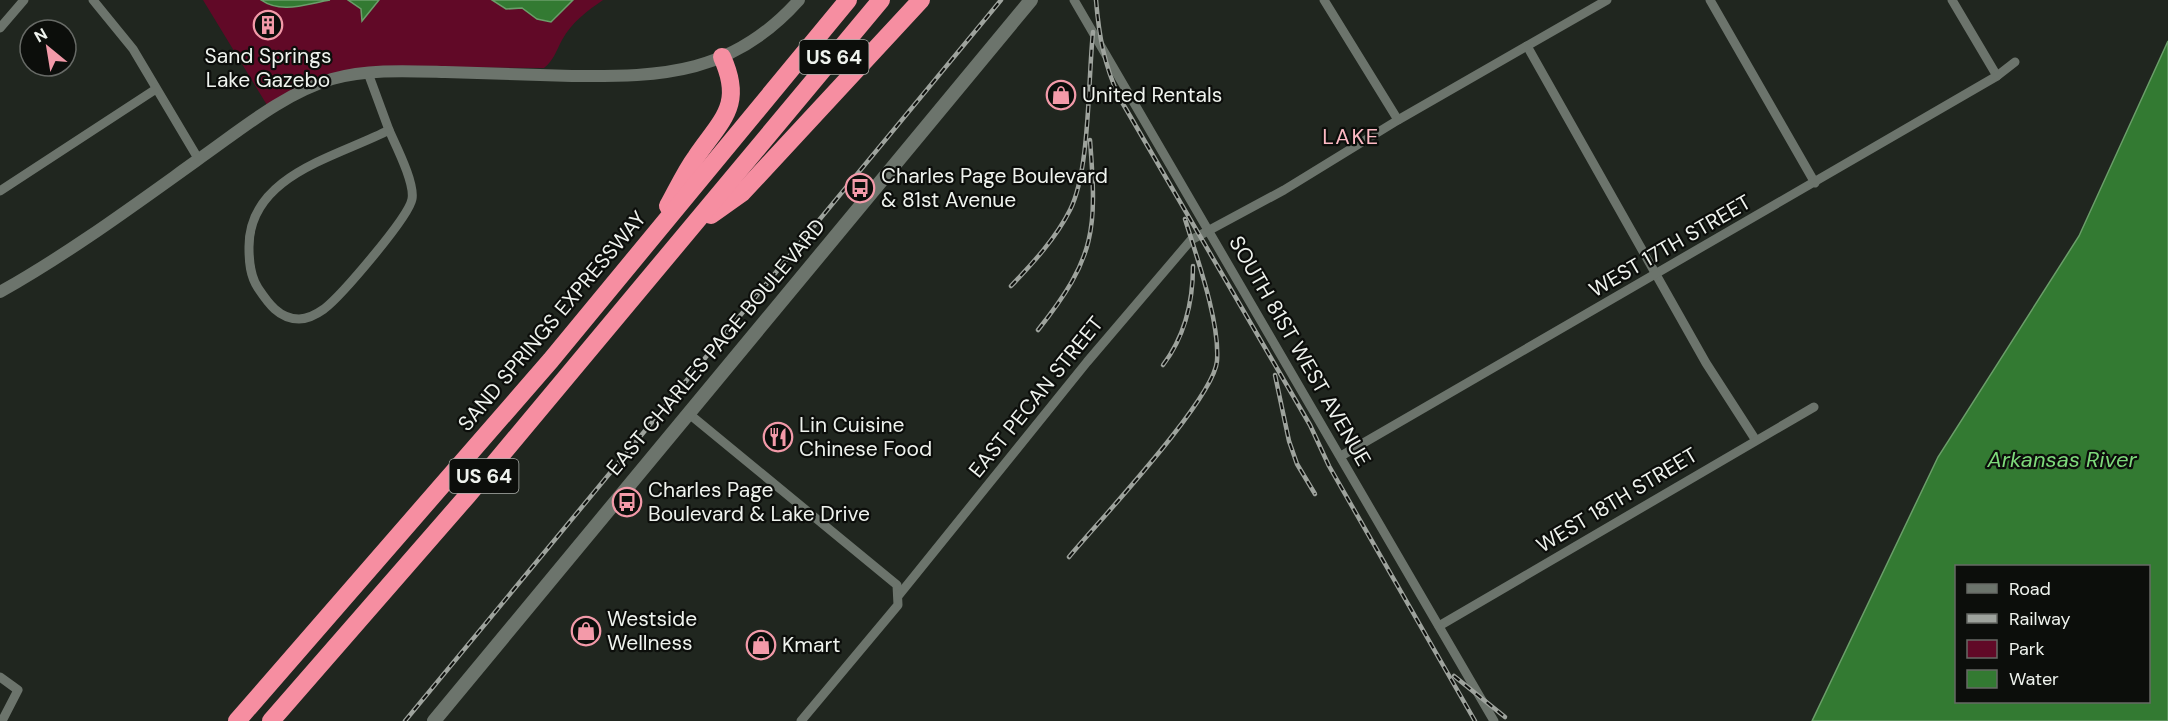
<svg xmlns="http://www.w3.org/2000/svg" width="2168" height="721" font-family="'DM Sans',sans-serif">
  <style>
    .green { fill: #610927 }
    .water { fill: #337a32; stroke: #6b9e6a; stroke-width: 1.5; fill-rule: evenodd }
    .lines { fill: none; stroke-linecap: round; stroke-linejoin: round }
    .minor { stroke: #6c746c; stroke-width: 9 }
    .tertiary { stroke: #6c746c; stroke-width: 12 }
    .secondary { stroke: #6c746c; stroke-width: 14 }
    .motorway { stroke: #f68ea1; stroke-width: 18 }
    .rail-casing { stroke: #9ea39d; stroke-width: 4.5 }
    .rail { stroke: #0c0e0b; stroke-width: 2; stroke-dasharray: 7; stroke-linecap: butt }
    .labels { text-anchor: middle; stroke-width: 4.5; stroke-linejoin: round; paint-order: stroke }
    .shield { fill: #0c0e0b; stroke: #abaeaa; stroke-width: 1.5 }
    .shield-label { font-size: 20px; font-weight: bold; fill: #eff3ee }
    .poi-label { font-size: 21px; fill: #eff3ee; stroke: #0c0e0b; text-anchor: start }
    .street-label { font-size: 21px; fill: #eff3ee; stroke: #0c0e0b }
    .neighbourhood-label { font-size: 22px; letter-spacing: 1.5px; fill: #fdb9c3; stroke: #0c0e0b }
    .water-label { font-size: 22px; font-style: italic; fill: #7eda7b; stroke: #0c0e0b }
  </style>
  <rect width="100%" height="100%" fill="#20261f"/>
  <path class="green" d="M203 0H603C587 11 572 22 562 40 556 51 554 60 544 68L371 67 302 84 267 105Z"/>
  <g class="water">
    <path d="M261 0H330C306 4 281 14 261 0Z"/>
    <path d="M348 0H379L362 21 361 9Z"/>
    <path d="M492 0H573L551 22 537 19 522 8 506 9Z"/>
    <path d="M2168 41V721H1812L1938 457 2079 236ZM1956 566H2148V702H1956Z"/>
  </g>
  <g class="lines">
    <g class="minor">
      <path d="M93 0 133 49 199 160"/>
      <path d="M1074 0 1494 721"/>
      <path d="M1324 0 1398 120"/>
      <path d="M1710 0 1815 183"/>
      <path d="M1952 0 1997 76"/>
      <path d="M0 28 24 0"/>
      <path d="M1527 46 1706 363 1755 439"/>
      <path d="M368 73 389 130"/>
      <path d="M389 130C396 146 415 183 412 199 409 217 341 296 324 309 317 314 309 319 299 319 279 319 268 303 258 288 250 276 249 262 249 248 248 175 337 157 389 130Z"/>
      <path d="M0 191 156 89"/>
      <path d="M688 413 897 585 898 605 801 721"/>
      <path d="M1341 456 1997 76 2015 62"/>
      <path d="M899 595 1087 362 1191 240 1284 190 1398 120 1607 0"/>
      <path d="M1439 626 1814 407"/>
      <path d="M0 677 18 690 2 721"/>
    </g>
    <path class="tertiary" d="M0 292C68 254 133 206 196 161 238 132 282 94 332 79 368 69 407 71 445 72 487 73 529 75 572 76 664 77 733 74 799 0"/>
    <path class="secondary" d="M434 721 1031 0"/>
    <g class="motorway">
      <path d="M668 206C677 190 685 172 696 157 722 119 744 105 722 57"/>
      <path d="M711 215 742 193 921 0"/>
      <path d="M237 721 551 360 848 0"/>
      <path d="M271 721 468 495 881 0"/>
    </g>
    <g class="rail-casing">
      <g id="rail">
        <path d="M1096 0C1099 36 1104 64 1119 97L1310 425 1329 466 1475 721"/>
        <path d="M1011 286C1033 263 1056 238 1070 210 1090 171 1088 79 1093 32"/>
        <path d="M1038 330C1096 257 1097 230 1090 140"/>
        <path d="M1163 365C1185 336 1193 303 1193 266"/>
        <path d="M1275 375 1289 441 1297 464 1315 494"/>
        <path d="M1069 557C1099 521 1214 399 1217 361 1220 322 1197 258 1185 219"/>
        <path d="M1454 676 1505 717"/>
        <path d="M405 721 1001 0"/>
      </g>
    </g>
    <use href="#rail" class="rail"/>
  </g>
  <defs>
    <g id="building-ring" transform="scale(1.5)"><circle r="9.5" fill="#0c0e0b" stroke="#f39aa9" stroke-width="1.5"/><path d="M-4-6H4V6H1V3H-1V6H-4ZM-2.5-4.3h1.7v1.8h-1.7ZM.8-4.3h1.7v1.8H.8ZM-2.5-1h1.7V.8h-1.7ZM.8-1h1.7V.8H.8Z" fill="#f39aa9"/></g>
    <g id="shop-ring" transform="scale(1.5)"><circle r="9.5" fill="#0c0e0b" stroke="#f39aa9" stroke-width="1.5"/><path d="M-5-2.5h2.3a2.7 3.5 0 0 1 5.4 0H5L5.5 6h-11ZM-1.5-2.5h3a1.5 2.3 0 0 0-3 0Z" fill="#f39aa9"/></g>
    <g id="bus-ring" transform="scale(1.5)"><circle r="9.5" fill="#0c0e0b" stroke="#f39aa9" stroke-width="1.5"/><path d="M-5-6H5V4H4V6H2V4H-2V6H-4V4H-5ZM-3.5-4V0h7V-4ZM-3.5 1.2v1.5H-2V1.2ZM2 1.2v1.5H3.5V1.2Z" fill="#f39aa9"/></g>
    <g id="restaurant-ring" transform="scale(1.5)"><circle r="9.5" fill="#0c0e0b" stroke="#f39aa9" stroke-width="1.5"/><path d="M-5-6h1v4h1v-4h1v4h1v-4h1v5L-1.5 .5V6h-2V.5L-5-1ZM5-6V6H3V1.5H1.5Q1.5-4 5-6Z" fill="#f39aa9"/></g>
  </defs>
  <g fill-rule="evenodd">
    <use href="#building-ring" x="268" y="25"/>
    <use href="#shop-ring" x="1061" y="95"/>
    <use href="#bus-ring" x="860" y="188"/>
    <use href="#restaurant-ring" x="778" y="437"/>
    <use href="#bus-ring" x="627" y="502"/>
    <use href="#shop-ring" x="586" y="631"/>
    <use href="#shop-ring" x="761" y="645"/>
  </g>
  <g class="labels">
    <g class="shield">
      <rect x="799.5" y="40" width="69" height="34" rx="4.5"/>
      <rect x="449.5" y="459" width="69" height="34" rx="4.5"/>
    </g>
    <g class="shield-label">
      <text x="834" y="64">US 64</text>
      <text x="484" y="483">US 64</text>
    </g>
    <g class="poi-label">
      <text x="268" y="63" text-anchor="middle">Sand Springs<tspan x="268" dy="24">Lake Gazebo</tspan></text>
      <text x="1082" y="102">United Rentals</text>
      <text x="881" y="183">Charles Page Boulevard<tspan x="881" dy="24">&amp; 81st Avenue</tspan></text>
      <text x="799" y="432">Lin Cuisine<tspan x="799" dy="24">Chinese Food</tspan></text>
      <text x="648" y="497">Charles Page<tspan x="648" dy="24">Boulevard &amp; Lake Drive</tspan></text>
      <text x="607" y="626">Westside<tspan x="607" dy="24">Wellness</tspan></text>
      <text x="782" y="652">Kmart</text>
    </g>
    <g class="street-label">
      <text transform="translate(1670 246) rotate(-30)" y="7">WEST 17TH STREET</text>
      <text transform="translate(552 321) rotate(-50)" y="7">SAND SPRINGS EXPRESSWAY</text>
      <text transform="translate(716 347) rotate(-50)" y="7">EAST CHARLES PAGE BOULEVARD</text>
      <text transform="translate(1300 351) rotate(60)" y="7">SOUTH 81ST WEST AVENUE</text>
      <text transform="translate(1036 397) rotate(-51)" y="7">EAST PECAN STREET</text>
      <text transform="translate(1617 500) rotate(-31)" y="7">WEST 18TH STREET</text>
    </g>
    <g class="neighbourhood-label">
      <text x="1351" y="144">LAKE</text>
    </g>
    <g class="water-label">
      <text x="2062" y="467">Arkansas River</text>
    </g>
  </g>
  <rect x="1955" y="565" width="195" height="138" fill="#0c0e0b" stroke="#676a66" stroke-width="1.5"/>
  <rect x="1967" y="584" width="30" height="9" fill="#6c746c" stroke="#676a66" stroke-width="1.5"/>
  <text x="2009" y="595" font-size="18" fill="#eff3ee">Road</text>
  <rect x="1967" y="614" width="30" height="9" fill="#9ea39d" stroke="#676a66" stroke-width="1.5"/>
  <text x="2009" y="625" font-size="18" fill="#eff3ee">Railway</text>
  <rect x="1967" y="640" width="30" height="18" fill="#610927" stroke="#676a66" stroke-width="1.5"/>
  <text x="2009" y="655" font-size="18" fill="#eff3ee">Park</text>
  <rect x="1967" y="670" width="30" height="18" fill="#337a32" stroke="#676a66" stroke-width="1.5"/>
  <text x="2009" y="685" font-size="18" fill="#eff3ee">Water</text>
  <g transform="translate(48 48) rotate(330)"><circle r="28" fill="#0c0e0b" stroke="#676a66" stroke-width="1.5"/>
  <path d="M0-4.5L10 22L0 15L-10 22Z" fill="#f39aa9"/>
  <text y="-9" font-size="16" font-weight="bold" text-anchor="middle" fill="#eff3ee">N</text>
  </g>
</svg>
